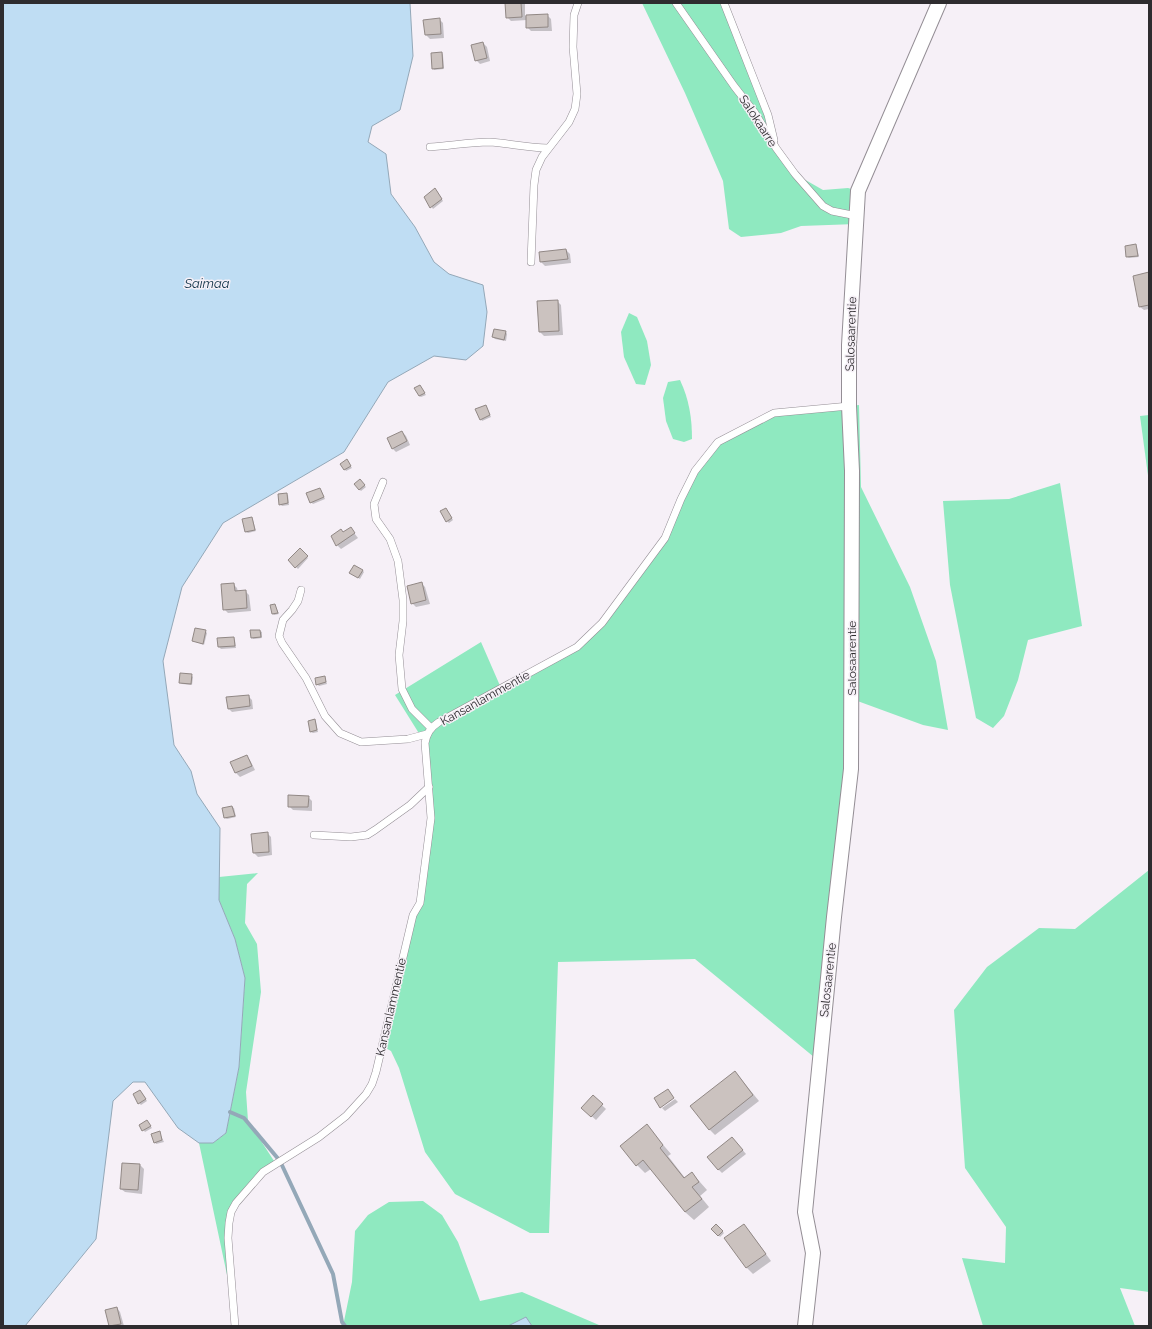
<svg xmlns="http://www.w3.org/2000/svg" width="1152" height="1329" font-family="Raleway,sans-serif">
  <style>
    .green { fill: #8fe9c0 }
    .water { fill: #bfddf3; stroke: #94a8b8 }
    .shadow { fill: #0003 }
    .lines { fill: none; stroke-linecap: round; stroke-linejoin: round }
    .stream { stroke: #94a8b8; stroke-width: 4 }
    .building { fill: #cbc2bf; stroke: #918885 }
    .service-casing { stroke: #948e95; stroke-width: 8 }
    .minor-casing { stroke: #948e95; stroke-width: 16 }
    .service { stroke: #fff; stroke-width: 7 }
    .minor { stroke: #fff; stroke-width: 14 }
    .labels { text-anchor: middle; stroke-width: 3; stroke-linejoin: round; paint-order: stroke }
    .street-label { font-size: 12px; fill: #2e2c2f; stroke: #f6f0f7 }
    .water-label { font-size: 13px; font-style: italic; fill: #0e3147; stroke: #f6f0f7 }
  </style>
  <rect width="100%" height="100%" fill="#f6f0f7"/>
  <g class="green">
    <path d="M642 3H724L741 45 776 148 795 174 823 190 848 188 858 191 856 224 801 226 781 233 741 237 729 229 723 181 685 93Z"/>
    <path d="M629 313 637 317 647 341 651 365 645 385 636 384 624 357 621 332Z"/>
    <path d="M680 380C689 399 692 418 692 439L684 442 673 439 666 421 663 398 668 382Z"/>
    <path d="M859 405 861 487 910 587 936 661 948 730 923 725 852 699 820 1062 695 959 558 962 549 1233H530L455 1194 425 1152 399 1068 391 1051 382 1046 413 915 420 903 431 818 425 743 395 695 481 642 501 688 577 647 602 622 665 538 681 499 718 442 774 413Z"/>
    <path d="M1149 415V483L1140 416Z"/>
    <path d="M1060 483 1082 626 1028 640 1018 680 1004 716 993 728 976 718 950 585 943 501 1009 499Z"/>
    <path d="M1149 870V1292L1120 1288 1135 1326H983L962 1258 1005 1263 1006 1227 965 1168 954 1010 987 967 1039 928 1075 929Z"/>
    <path d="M258 873 247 884 245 923 257 944 261 992 246 1092 248 1121 276 1164 236 1203 229 1223 233 1303 199 1143H213L226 1133 239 1067 245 978 235 939 219 900V877Z"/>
    <path d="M423 1201 442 1215 458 1242 480 1301 522 1292 599 1325V1326H343L352 1282 355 1231 368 1215 389 1202Z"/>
  </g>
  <g class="water">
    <path d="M3 3H410L413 56 400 110 372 126 368 142 386 154 391 194 415 227 434 262 449 274 483 285 487 312 483 346 466 360 434 356 388 382 344 452 223 523 182 587 163 661 174 745 191 771 197 794 220 828 219 900 235 939 245 978 239 1067 226 1133 213 1143H199L178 1128 145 1082H133L113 1101 96 1239 25 1326H3Z"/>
    <path d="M526 1317 532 1326H508Z"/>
  </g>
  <g class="shadow">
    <path d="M506 3H525V16L547 15 551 19 552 31H531L527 27V20L511 21 507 17Z"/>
    <path d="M439 19 443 23 444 38 430 39 426 35 425 21Z"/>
    <path d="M483 43 487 47 490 61 480 64 476 60Z"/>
    <path d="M442 53 443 55 444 69 434 70 433 68Z"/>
    <path d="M437 191 443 201 433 209 425 197Z"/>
    <path d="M1136 245 1137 247 1139 257 1129 258 1127 257Z"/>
    <path d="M566 250 570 254 571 263 545 266 541 262Z"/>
    <path d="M1149 273V309L1144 310 1140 307Z"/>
    <path d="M557 301 561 305 563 335 544 336 540 332Z"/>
    <path d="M506 332 507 334 506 341 495 339 493 337Z"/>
    <path d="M420 386 426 395 421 397 419 396Z"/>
    <path d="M487 408 491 417 482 421 481 419Z"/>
    <path d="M402 432 406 436 410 445 396 452 393 449Z"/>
    <path d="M348 462 352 468 346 471 341 464Z"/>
    <path d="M360 481 366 487 361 491 359 489Z"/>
    <path d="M321 490 325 499 313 504 311 502Z"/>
    <path d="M286 494 288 495 289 505 282 506 280 504Z"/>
    <path d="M446 509 453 520 449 523 447 521Z"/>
    <path d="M251 518 253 520 256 531 248 533 246 532Z"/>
    <path d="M351 529 358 538 341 549 337 545 344 533Z"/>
    <path d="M300 549 308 558 298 569 289 560Z"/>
    <path d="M362 570 364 572 360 579 350 573Z"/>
    <path d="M421 583 425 587 430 604 416 607 412 603Z"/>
    <path d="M233 584 237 588 238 592 245 591 249 595 251 611 228 613 224 609Z"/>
    <path d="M275 605 279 614 274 615 273 614Z"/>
    <path d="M205 631 207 633 204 645 193 640Z"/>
    <path d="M260 631 262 632V638L253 639 252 637Z"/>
    <path d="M234 638 235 640 236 648 221 649 219 647V639Z"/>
    <path d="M191 675 193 677 192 685 182 684 181 683Z"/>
    <path d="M325 677 327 684 319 686 317 684Z"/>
    <path d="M248 696 252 700 253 709 232 712 228 708Z"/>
    <path d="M314 720 316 722 318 732 313 733 311 732 309 722Z"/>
    <path d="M246 756 250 760 255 770 240 777 236 773 232 763Z"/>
    <path d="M308 797 312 801V811L293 810 289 806Z"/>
    <path d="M232 807 234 808 236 817 227 819 225 818Z"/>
    <path d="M267 833 271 837 272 855 258 857 254 853Z"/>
    <path d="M735 1072 759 1101 715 1135 709 1129Z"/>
    <path d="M140 1091 147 1101 141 1105 139 1103Z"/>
    <path d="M593 1097 606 1109 596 1120 587 1112Z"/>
    <path d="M675 1099 678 1102 665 1111 662 1108Z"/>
    <path d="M148 1123 152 1128 145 1132 140 1126Z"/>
    <path d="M647 1126 671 1154 668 1156 685 1178 692 1173 707 1190 700 1196 709 1207 694 1220 685 1212 651 1169 645 1173 637 1165Z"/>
    <path d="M159 1132 164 1142 156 1144 155 1142Z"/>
    <path d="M736 1142 746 1154 722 1173 718 1169Z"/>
    <path d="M140 1165 144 1169 142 1194 125 1192 121 1189Z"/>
    <path d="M716 1225 724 1233 720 1237 713 1229Z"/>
    <path d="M743 1225 750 1232 771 1261 753 1274 747 1268 726 1238Z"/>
    <path d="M117 1308 120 1312 124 1326H110L106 1311Z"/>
  </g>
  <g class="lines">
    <path class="stream" d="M230 1112 244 1118 280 1161 333 1274 342 1322 345 1326"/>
  </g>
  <g class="building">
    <path d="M505 3H521L522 17 506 18Z"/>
    <path d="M548 14V27L526 28V15Z"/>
    <path d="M440 18 441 34 425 35 423 20Z"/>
    <path d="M483 42 487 58 475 61 471 45Z"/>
    <path d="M442 52 443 68 432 69 431 53Z"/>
    <path d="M435 188 442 199 430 208 424 197Z"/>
    <path d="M1136 244 1138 256 1126 257 1125 246Z"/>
    <path d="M566 249 568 259 540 262 539 252Z"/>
    <path d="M1149 272V305L1139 307 1133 276Z"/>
    <path d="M558 300 559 331 539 332 537 301Z"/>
    <path d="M494 329 506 331 504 340 492 337Z"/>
    <path d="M420 385 425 393 419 396 414 388Z"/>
    <path d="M486 405 490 415 480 420 475 409Z"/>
    <path d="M402 431 407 441 392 449 387 438Z"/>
    <path d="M347 459 351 466 344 470 340 464Z"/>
    <path d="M360 479 365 485 359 490 354 484Z"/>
    <path d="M320 488 324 497 310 503 306 493Z"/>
    <path d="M287 493 288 503 279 505 278 494Z"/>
    <path d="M446 508 452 518 446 522 440 511Z"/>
    <path d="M252 517 255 530 245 532 242 519Z"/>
    <path d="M351 527 355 533 336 546 331 536 341 529 343 532Z"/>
    <path d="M300 548 308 556 295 568 288 560Z"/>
    <path d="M354 565 363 570 358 578 349 573Z"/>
    <path d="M422 582 426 600 411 604 407 586Z"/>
    <path d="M234 583 235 591 246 590 247 608 223 610 221 584Z"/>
    <path d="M275 604 278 613 272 614 270 605Z"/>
    <path d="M195 628 206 630 203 644 192 641Z"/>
    <path d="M250 630H260L261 637 251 638Z"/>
    <path d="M234 637 235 646 218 647 217 638Z"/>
    <path d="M180 673 192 674 191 684 179 683Z"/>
    <path d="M325 676 326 682 316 685 315 678Z"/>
    <path d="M249 695 250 706 228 709 226 697Z"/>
    <path d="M315 719 317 730 310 732 308 721Z"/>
    <path d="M247 755 252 766 235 773 230 762Z"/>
    <path d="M288 795 309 796 308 807H288Z"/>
    <path d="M232 806 235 816 224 818 222 808Z"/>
    <path d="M268 832 269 852 253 853 251 834Z"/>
    <path d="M735 1071 753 1095 709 1130 690 1106Z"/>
    <path d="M668 1089 674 1098 660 1108 654 1098Z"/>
    <path d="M140 1090 146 1099 138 1104 133 1094Z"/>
    <path d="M593 1095 603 1104 591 1117 581 1108Z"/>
    <path d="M147 1120 151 1126 142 1131 139 1125Z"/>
    <path d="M647 1124 663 1145 660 1148 684 1178 692 1172 699 1182 692 1187 702 1199 685 1212 643 1160 636 1166 620 1146Z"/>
    <path d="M160 1131 162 1140 154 1143 151 1134Z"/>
    <path d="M732 1137 743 1150 718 1170 707 1157Z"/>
    <path d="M122 1163 140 1164 138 1190 120 1189Z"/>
    <path d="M716 1224 723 1231 718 1236 711 1229Z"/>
    <path d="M744 1224 766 1254 746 1268 724 1238Z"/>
    <path d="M117 1307 121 1324 109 1326 105 1310Z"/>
  </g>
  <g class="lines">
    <g class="service-casing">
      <g id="service">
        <path d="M676 3 734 86 755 113 776 148 795 174 823 206 832 211 857 216"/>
        <path d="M724 3 768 115 774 140"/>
        <path d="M430 147C449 146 470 142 489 142 509 143 528 148 548 148"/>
        <path d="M531 262 534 185 536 170 542 157 569 122 575 109 577 94 573 47 574 15 578 3"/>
        <path d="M383 482 374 504 376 519 390 539 398 561 403 600V621L399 655 402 689 412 709 431 728"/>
        <path d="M301 590 298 601 292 610 283 620 279 636 282 643 306 678 325 716 340 733 361 742 408 739 427 734"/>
        <path d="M314 835 351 837 367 835 375 830 410 805 429 787"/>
        <path d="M235 1326 228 1238 229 1223 231 1212 236 1203 263 1172 319 1137 346 1116 366 1094 372 1084 376 1072 413 915 420 903 431 818 425 743C427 733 430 728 439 722L577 647 602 623 665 538 681 499 695 471 718 442 774 413 849 406"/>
      </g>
    </g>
    <g class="minor-casing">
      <path id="minor" d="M805 1326 813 1253 805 1212 834 917 851 769 852 471 849 406V345L858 191 939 3"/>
    </g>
    <use href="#service" class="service"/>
    <use href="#minor" class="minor"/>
  </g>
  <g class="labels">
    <g class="street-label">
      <text transform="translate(758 121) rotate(57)" y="4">Salokaarre</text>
      <text transform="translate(851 334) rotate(-88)" y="4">Salosaarentie</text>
      <text transform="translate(852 658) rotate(-90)" y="4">Salosaarentie</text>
      <text transform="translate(485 698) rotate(-29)" y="4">Kansanlammentie</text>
      <text transform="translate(828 980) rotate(-84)" y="4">Salosaarentie</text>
      <text transform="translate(391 1007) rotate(-77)" y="4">Kansanlammentie</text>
    </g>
    <g class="water-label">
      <text x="207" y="288">Saimaa</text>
    </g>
  </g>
  <rect width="1152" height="1329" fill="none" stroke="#2e2c2f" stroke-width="8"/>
</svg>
